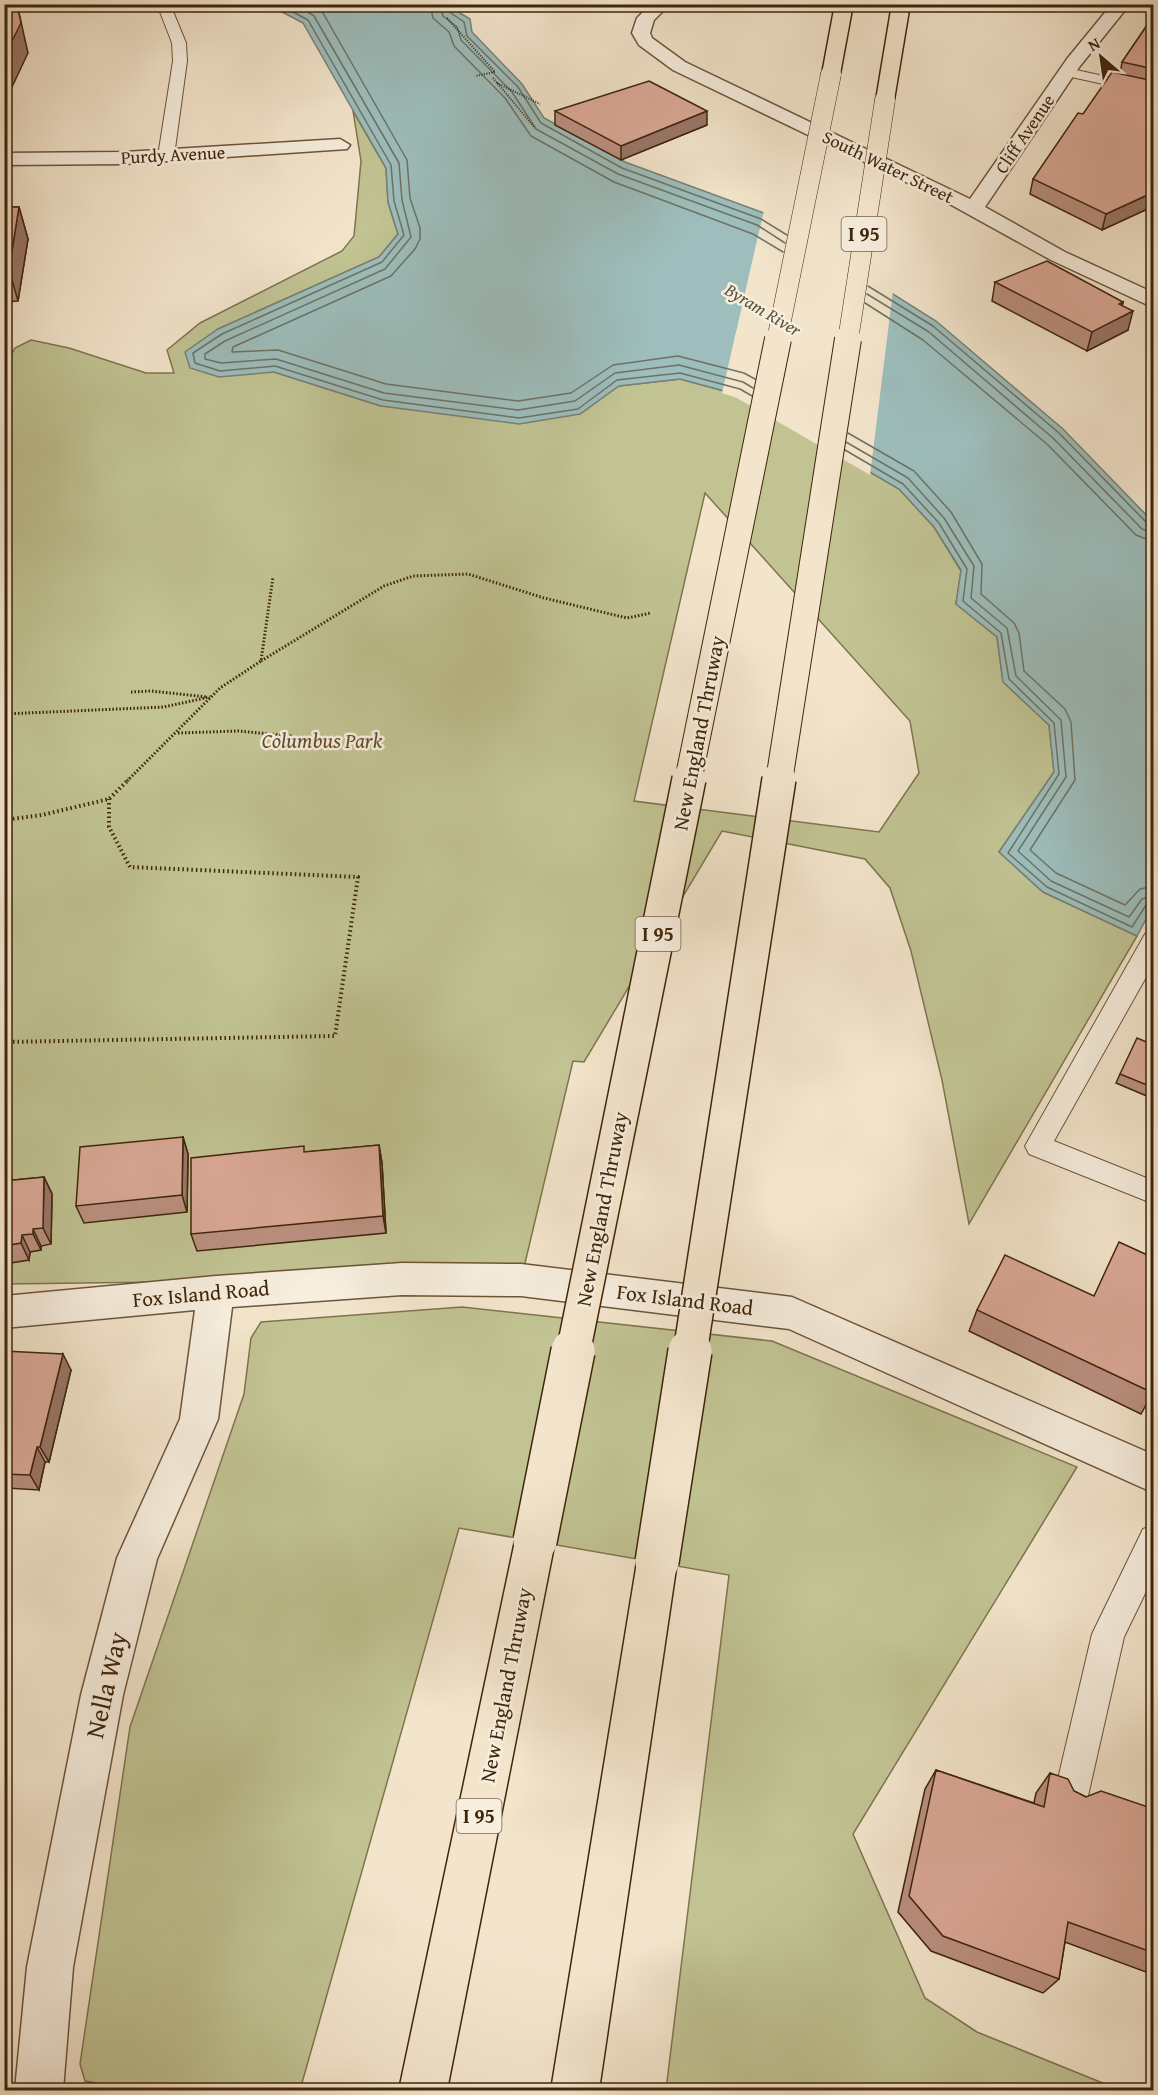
<svg xmlns="http://www.w3.org/2000/svg" width="1158" height="2095" font-family="'Gentium Book Plus',serif">
  <style>
    .green { fill: #c1c393; stroke: #80744e; stroke-width: 1.5; fill-rule: evenodd }
    .water { fill: #9dbebd; stroke: #778175; stroke-width: 1.5 }
    .pier { fill: #f3e5cc }
    .lines { fill: none; stroke-linecap: round; stroke-linejoin: round }
    .shore { stroke: #6e7264; stroke-width: 1.5 }
    .service-casing { stroke: #6c553a; stroke-width: 2 }
    .minor-casing { stroke: #6c553a; stroke-width: 3 }
    .tertiary-casing { stroke: #6c553a; stroke-width: 3 }
    .motorway-casing { stroke: #3f250a; stroke-width: 3 }
    .path-far2 { stroke: #3f250a; stroke-width: 2; stroke-dasharray: 1 1.5; stroke-linecap: butt }
    .path-far1 { stroke: #3f250a; stroke-width: 3; stroke-dasharray: 1.5 2; stroke-linecap: butt }
    .path { stroke: #3f250a; stroke-width: 4; stroke-dasharray: 1.5 3; stroke-linecap: butt }
    .service { fill: #f7eede; fill-rule: evenodd }
    .minor { fill: #f7eede; fill-rule: evenodd }
    .tertiary { fill: #f7eede; fill-rule: evenodd }
    .motorway { fill: #f3e5cc; fill-rule: evenodd }
    .motorway-bridge-far3-casing { stroke: #3f250a; stroke-width: 21; stroke-linecap: butt }
    .motorway-bridge-far2-casing { stroke: #3f250a; stroke-width: 28; stroke-linecap: butt }
    .motorway-bridge-far1-casing { stroke: #3f250a; stroke-width: 36; stroke-linecap: butt }
    .motorway-bridge-casing { stroke: #3f250a; stroke-width: 46; stroke-linecap: butt }
    .motorway-bridge-far3 { stroke: #f3e5cc; stroke-width: 20 }
    .motorway-bridge-far2 { stroke: #f3e5cc; stroke-width: 26 }
    .motorway-bridge-far1 { stroke: #f3e5cc; stroke-width: 33 }
    .motorway-bridge { stroke: #f3e5cc; stroke-width: 43 }
    .wall { fill: #bb9081; stroke: #3f250a; stroke-width: 1.5 }
    .shaded-wall { fill: #997669; stroke: #3f250a; stroke-width: 1.5 }
    .building { fill: #daa896; stroke: #3f250a; stroke-width: 1.5 }
    .labels { text-anchor: middle; stroke-width: 5; stroke-linejoin: round; paint-order: stroke }
    .far-street-label { font-size: 18px; fill: #3f250a; stroke: #f7eede }
    .far-water-label { font-size: 18px; font-style: italic; fill: #5b5340; stroke: #f7eede }
    .shield { fill: #f7eede; stroke: #76614a; stroke-width: 1.5 }
    .shield-label { font-size: 20px; font-weight: bold; fill: #3f250a }
    .street-label { font-size: 21px; fill: #3f250a; stroke: #f7eede }
    .park-label { font-size: 21px; font-style: italic; fill: #604c2c; stroke: #f7eede }
    .near-street-label { font-size: 26px; fill: #3f250a; stroke: #f7eede }
  </style>
  <rect width="100%" height="100%" fill="#f3e5cc"/>
  <filter id="stains"><feTurbulence type="fractalNoise" baseFrequency=".00333" numOctaves="4"/><feColorMatrix values="0 0 0 0 .2 0 0 0 0 .09 0 0 0 0 .02 0 0 0 .5 -.17"/></filter>
  <radialGradient id="worn" r=".72"><stop offset=".6" stop-color="#630" stop-opacity="0"/><stop offset="1" stop-color="#630" stop-opacity=".3"/></radialGradient>
  <g class="green">
    <path d="M353 111 386 168 388 202 398 234 379 257 218 329 206 373 274 372 381 406 580 414 618 386 680 379 739 395 899 489 934 527 961 571 956 604 997 637 1003 682 1049 725 1054 772 999 852 1043 892 1137 936 969 1224 942 1080 911 951 890 888 865 859 722 831 584 1062 573 1061 521 1280 402 1279 5 1284V365L15 348 31 340 69 348 146 373H174L167 350 200 323 342 251 354 236 361 161ZM705 493 910 721 919 773 879 832 634 801Z"/>
    <path d="M462 1307 772 1341 1077 1467 853 1834 925 1998 977 2032 1120 2090H666L729 1575 459 1528 300 2090H136L85 2081 80 2064 130 1727 244 1394 251 1338 261 1322Z"/>
  </g>
  <path class="water" d="M445 4 470 19 472 32 522 84 544 118 625 162 764 213 936 321 1063 429 1153 522 1154 904 1137 936 1043 892 999 852 1054 772 1049 725 1003 682 997 637 956 604 961 570 934 527 899 489 739 395 680 379 619 386 580 414 519 424 381 406 274 372 219 377 190 368 185 352 218 329 379 257 398 234 388 202 386 168 303 23 269 5Z"/>
  <path class="pier" d="M764 210 893 291 870 475 737 398 722 393Z"/>
  <g class="lines">
    <g class="shore">
      <path d="M278 4 308 20 391 165 394 201 404 235 382 262 222 334 193 353 195 363 220 371 275 366 383 400 519 418 578 409 617 380 680 373 740 389 752 396"/>
      <path d="M295 4 314 16 399 163 402 200 411 237 385 269 225 341 205 354V359L221 363 276 359 384 393 518 410 575 401 615 373 679 365 743 382 753 388"/>
      <path d="M315 4 323 13 407 160 410 198 420 228V239L415 249 391 276 233 347 232 352 278 350 386 384 518 401 571 393 613 365 678 356 744 373 755 379"/>
      <path d="M430 4 433 18 449 32 454 46 505 98 531 136 614 182 753 234 783 252"/>
      <path d="M439 4 443 16 457 27 461 40 512 92 536 129 618 174 757 225 785 243"/>
      <path d="M447 4 448 11 464 22 467 36 518 87 541 123 622 168 761 219 787 235"/>
      <path d="M868 286 933 326 1059 433 1147 523 1154 525"/>
      <path d="M867 294 929 332 1054 439 1142 529 1154 533"/>
      <path d="M865 303 923 340 1048 445 1136 535 1154 542"/>
      <path d="M848 433 914 471 951 512 982 564 981 594 1014 623 1019 633 1024 671 1065 709 1071 722 1075 780 1030 850 1056 873 1125 905 1140 889 1154 886"/>
      <path d="M846 442 908 478 944 518 974 566 971 598 1007 628 1016 676 1061 720 1066 777 1018 851 1051 881 1129 917 1142 899 1154 895"/>
      <path d="M845 450 903 484 939 523 967 569 963 601 1001 633 1009 679 1054 723 1059 774 1008 853 1047 887 1132 927 1146 905 1154 903"/>
    </g>
    <g class="service-casing">
      <g id="service">
        <path d="M157 4H170L186 43 187 61 174 156 166 161 158 156 173 61 172 43Z"/>
        <path d="M1067 68 1154 87V95L1062 75 1060 72Z"/>
        <path d="M1154 931V963L1054 1141 1154 1181V1204L1029 1154 1025 1146 1145 934Z"/>
        <path d="M1154 1525V1575L1124 1637 1088 1796 1083 1808 1071 1813 1059 1808 1054 1796 1092 1634 1143 1529Z"/>
      </g>
    </g>
    <g class="minor-casing">
      <g id="minor">
        <path d="M651 4H670L654 20 650 33 652 38 685 62 970 199 1067 59 1112 4H1130L1080 66 985 207 1065 252 1154 293V308L1051 260 937 197 673 70 639 45 632 33 637 18Z"/>
        <path d="M402 1263 521 1264 792 1297 1154 1455V1493L789 1329 521 1296 402 1295 232 1307 218 1419 157 1559 123 1695 73 1967 63 2090H15L27 1967 81 1695 117 1558 180 1419 195 1310 4 1328V1296L216 1276Z"/>
      </g>
    </g>
    <g class="tertiary-casing">
      <path id="tertiary" d="M340 139 350 145 347 149 124 164 4 165V153L124 152Z"/>
    </g>
    <g class="motorway-casing">
      <g id="motorway">
        <path d="M835 4H853L840 74 831 79 822 74Z"/>
        <path d="M892 4H910L894 100 885 106 876 100Z"/>
        <path d="M535 1521 549 1527 555 1541 447 2090H399L515 1541 521 1527Z"/>
        <path d="M657 1542 671 1548 677 1562 599 2090H551L637 1562 643 1548Z"/>
      </g>
    </g>
    <g class="path-far2">
      <path d="M447 18 495 72 475 76"/>
      <path d="M493 78 535 128"/>
      <path d="M497 83 540 104"/>
    </g>
    <g class="path-far1">
      <path d="M261 661 384 586 413 576 468 574 544 598 627 618 651 613"/>
      <path d="M131 692 151 691 207 697"/>
      <path d="M4 714 164 707 210 697"/>
      <path d="M178 733 238 731 292 736"/>
      <path d="M127 781 220 688 261 661 273 577"/>
    </g>
    <g class="path">
      <path d="M4 820 42 815 109 799 129 779"/>
      <path d="M4 1042 335 1036 358 877 130 867 109 827V799"/>
    </g>
    <use href="#service" class="service"/>
    <use href="#minor" class="minor"/>
    <use href="#tertiary" class="tertiary"/>
    <use href="#motorway" class="motorway"/>
    <g class="motorway-bridge-far3-casing">
      <g id="motorway-bridge-far3">
        <path d="M777 340 831 74"/>
        <path d="M848 340 885 100"/>
      </g>
    </g>
    <g class="motorway-bridge-far2-casing">
      <g id="motorway-bridge-far2">
        <path d="M688 781 778 339"/>
        <path d="M779 781 848 339"/>
      </g>
    </g>
    <g class="motorway-bridge-far1-casing">
      <g id="motorway-bridge-far1">
        <path d="M573 1353 689 779"/>
        <path d="M690 1353 779 779"/>
      </g>
    </g>
    <g class="motorway-bridge-casing">
      <g id="motorway-bridge">
        <path d="M535 1541 573 1351"/>
        <path d="M657 1562 690 1351"/>
      </g>
    </g>
    <use href="#motorway-bridge-far3" class="motorway-bridge-far3"/>
    <use href="#motorway-bridge-far2" class="motorway-bridge-far2"/>
    <use href="#motorway-bridge-far1" class="motorway-bridge-far1"/>
    <use href="#motorway-bridge" class="motorway-bridge"/>
  </g>
  <g class="wall">
    <path d="M1154 15V206L1102 230 1030 194 1033 179 1083 114 1120 74 1122 62Z"/>
    <path d="M555 111 707 125 621 160 555 125Z"/>
    <path d="M4 207H19L28 239 18 301 4 302Z"/>
    <path d="M995 282 1123 302 1122 306 1128 330 1087 351 992 301Z"/>
    <path d="M1154 1045V1099L1116 1083 1120 1074Z"/>
    <path d="M183 1137 188 1154 187 1212 84 1223 76 1206Z"/>
    <path d="M379 1145 382 1163 386 1233 197 1251 191 1234 306 1152Z"/>
    <path d="M44 1177 52 1194 51 1244 41 1246V1250L30 1252 29 1260 4 1264V1181Z"/>
    <path d="M1154 1258V1408L1146 1405 1141 1414 969 1331 977 1310 1094 1296Z"/>
    <path d="M4 1351 71 1370 49 1462H45L39 1490 7 1488 4 1498Z"/>
    <path d="M936 1770 1034 1803 1036 1793 1050 1773 1074 1791 1086 1797 1154 1809V1975L1065 1942 1059 1979 1043 1993 931 1951 898 1912 925 1789Z"/>
  </g>
  <g class="shaded-wall">
    <path d="M17 4 28 53 4 104V57Z"/>
    <path d="M707 111V125L621 160V146Z"/>
    <path d="M1154 192V206L1102 230 1106 214Z"/>
    <path d="M19 207 28 239 18 301 9 269Z"/>
    <path d="M1123 302 1119 318 1133 311 1128 330 1087 351 1092 332 1119 304Z"/>
    <path d="M183 1137 188 1154 187 1212 182 1195Z"/>
    <path d="M379 1145 382 1163 386 1233 383 1216Z"/>
    <path d="M44 1177 52 1194 51 1244 43 1228Z"/>
    <path d="M33 1229 41 1246V1250L33 1234Z"/>
    <path d="M22 1235 30 1252 29 1260 21 1243Z"/>
    <path d="M63 1354 71 1370 49 1462 40 1447Z"/>
    <path d="M37 1447 45 1462 39 1490 30 1475Z"/>
    <path d="M4 1484 7 1488 4 1498Z"/>
  </g>
  <g class="building">
    <path d="M4 4H17L21 23 4 57Z"/>
    <path d="M1154 15V69L1122 62Z"/>
    <path d="M1112 72 1154 81V192L1106 214 1033 179 1078 113 1083 114Z"/>
    <path d="M649 81 707 111 621 146 555 111Z"/>
    <path d="M4 207H19L9 269H4Z"/>
    <path d="M1047 261 1123 302 1119 304 1133 311 1092 332 995 282Z"/>
    <path d="M1137 1038 1154 1045V1088L1120 1074Z"/>
    <path d="M183 1137 182 1195 76 1206 80 1147Z"/>
    <path d="M379 1145 383 1216 191 1234V1158L304 1146V1152Z"/>
    <path d="M44 1177 43 1228 33 1229V1234L22 1235 21 1243 4 1246V1181Z"/>
    <path d="M1119 1242 1154 1258 1153 1393 977 1310 1005 1255 1094 1296Z"/>
    <path d="M4 1351 63 1354 40 1447H37L30 1475 4 1474Z"/>
    <path d="M936 1770 1044 1807 1050 1773 1068 1779 1074 1791 1086 1797 1101 1791 1154 1809V1953L1068 1922 1059 1979 943 1936 909 1896Z"/>
  </g>
  <g class="labels">
    <g class="far-street-label">
      <text transform="translate(1025 134) rotate(-56)" y="6">Cliff Avenue</text>
      <text transform="translate(173 155) rotate(-3)" y="6">Purdy Avenue</text>
      <text transform="translate(888 167) rotate(26)" y="6">South Water Street</text>
    </g>
    <g class="far-water-label">
      <text transform="translate(763 310) rotate(31)" y="6">Byram River</text>
    </g>
    <g class="shield">
      <rect x="841.5" y="217" width="45" height="34" rx="4.5"/>
      <rect x="635.5" y="917" width="45" height="34" rx="4.5"/>
      <rect x="456.5" y="1799" width="45" height="34" rx="4.5"/>
    </g>
    <g class="shield-label">
      <text x="864" y="241">I 95</text>
      <text x="658" y="941">I 95</text>
      <text x="479" y="1823">I 95</text>
    </g>
    <g class="street-label">
      <text transform="translate(699 733) rotate(-79)" y="7">New England Thruway</text>
      <text transform="translate(602 1209) rotate(-79)" y="7">New England Thruway</text>
      <text transform="translate(201 1294) rotate(-5)" y="7">Fox Island Road</text>
      <text transform="translate(685 1300) rotate(7)" y="7">Fox Island Road</text>
      <text transform="translate(506 1685) rotate(-79)" y="7">New England Thruway</text>
    </g>
    <g class="park-label">
      <text x="322" y="748">Columbus Park</text>
    </g>
    <g class="near-street-label">
      <text transform="translate(106 1685) rotate(-77)" y="9">Nella Way</text>
    </g>
  </g>
  <rect width="1158" height="2095" fill="none" stroke="#f3e5cc" stroke-width="24"/>
  <rect x="6" y="6" width="1146" height="2083" fill="none" stroke="#3f250a" stroke-width="3"/>
  <rect x="12" y="12" width="1134" height="2071" fill="none" stroke="#3f250a" stroke-width="1.5"/>
  <g transform="translate(1101 57) rotate(331)" stroke="#f7eede" stroke-width="4.5" paint-order="stroke">
  <path d="M0-4.5L10 22L0 15L-10 22Z" fill="#3f250a"/>
  <text y="-9" font-size="16" font-weight="bold" text-anchor="middle" fill="#3f250a">N</text>
  </g>
  <rect width="100%" height="100%" filter="url(#stains)"/>
  <rect width="100%" height="100%" fill="url(#worn)"/>
</svg>
